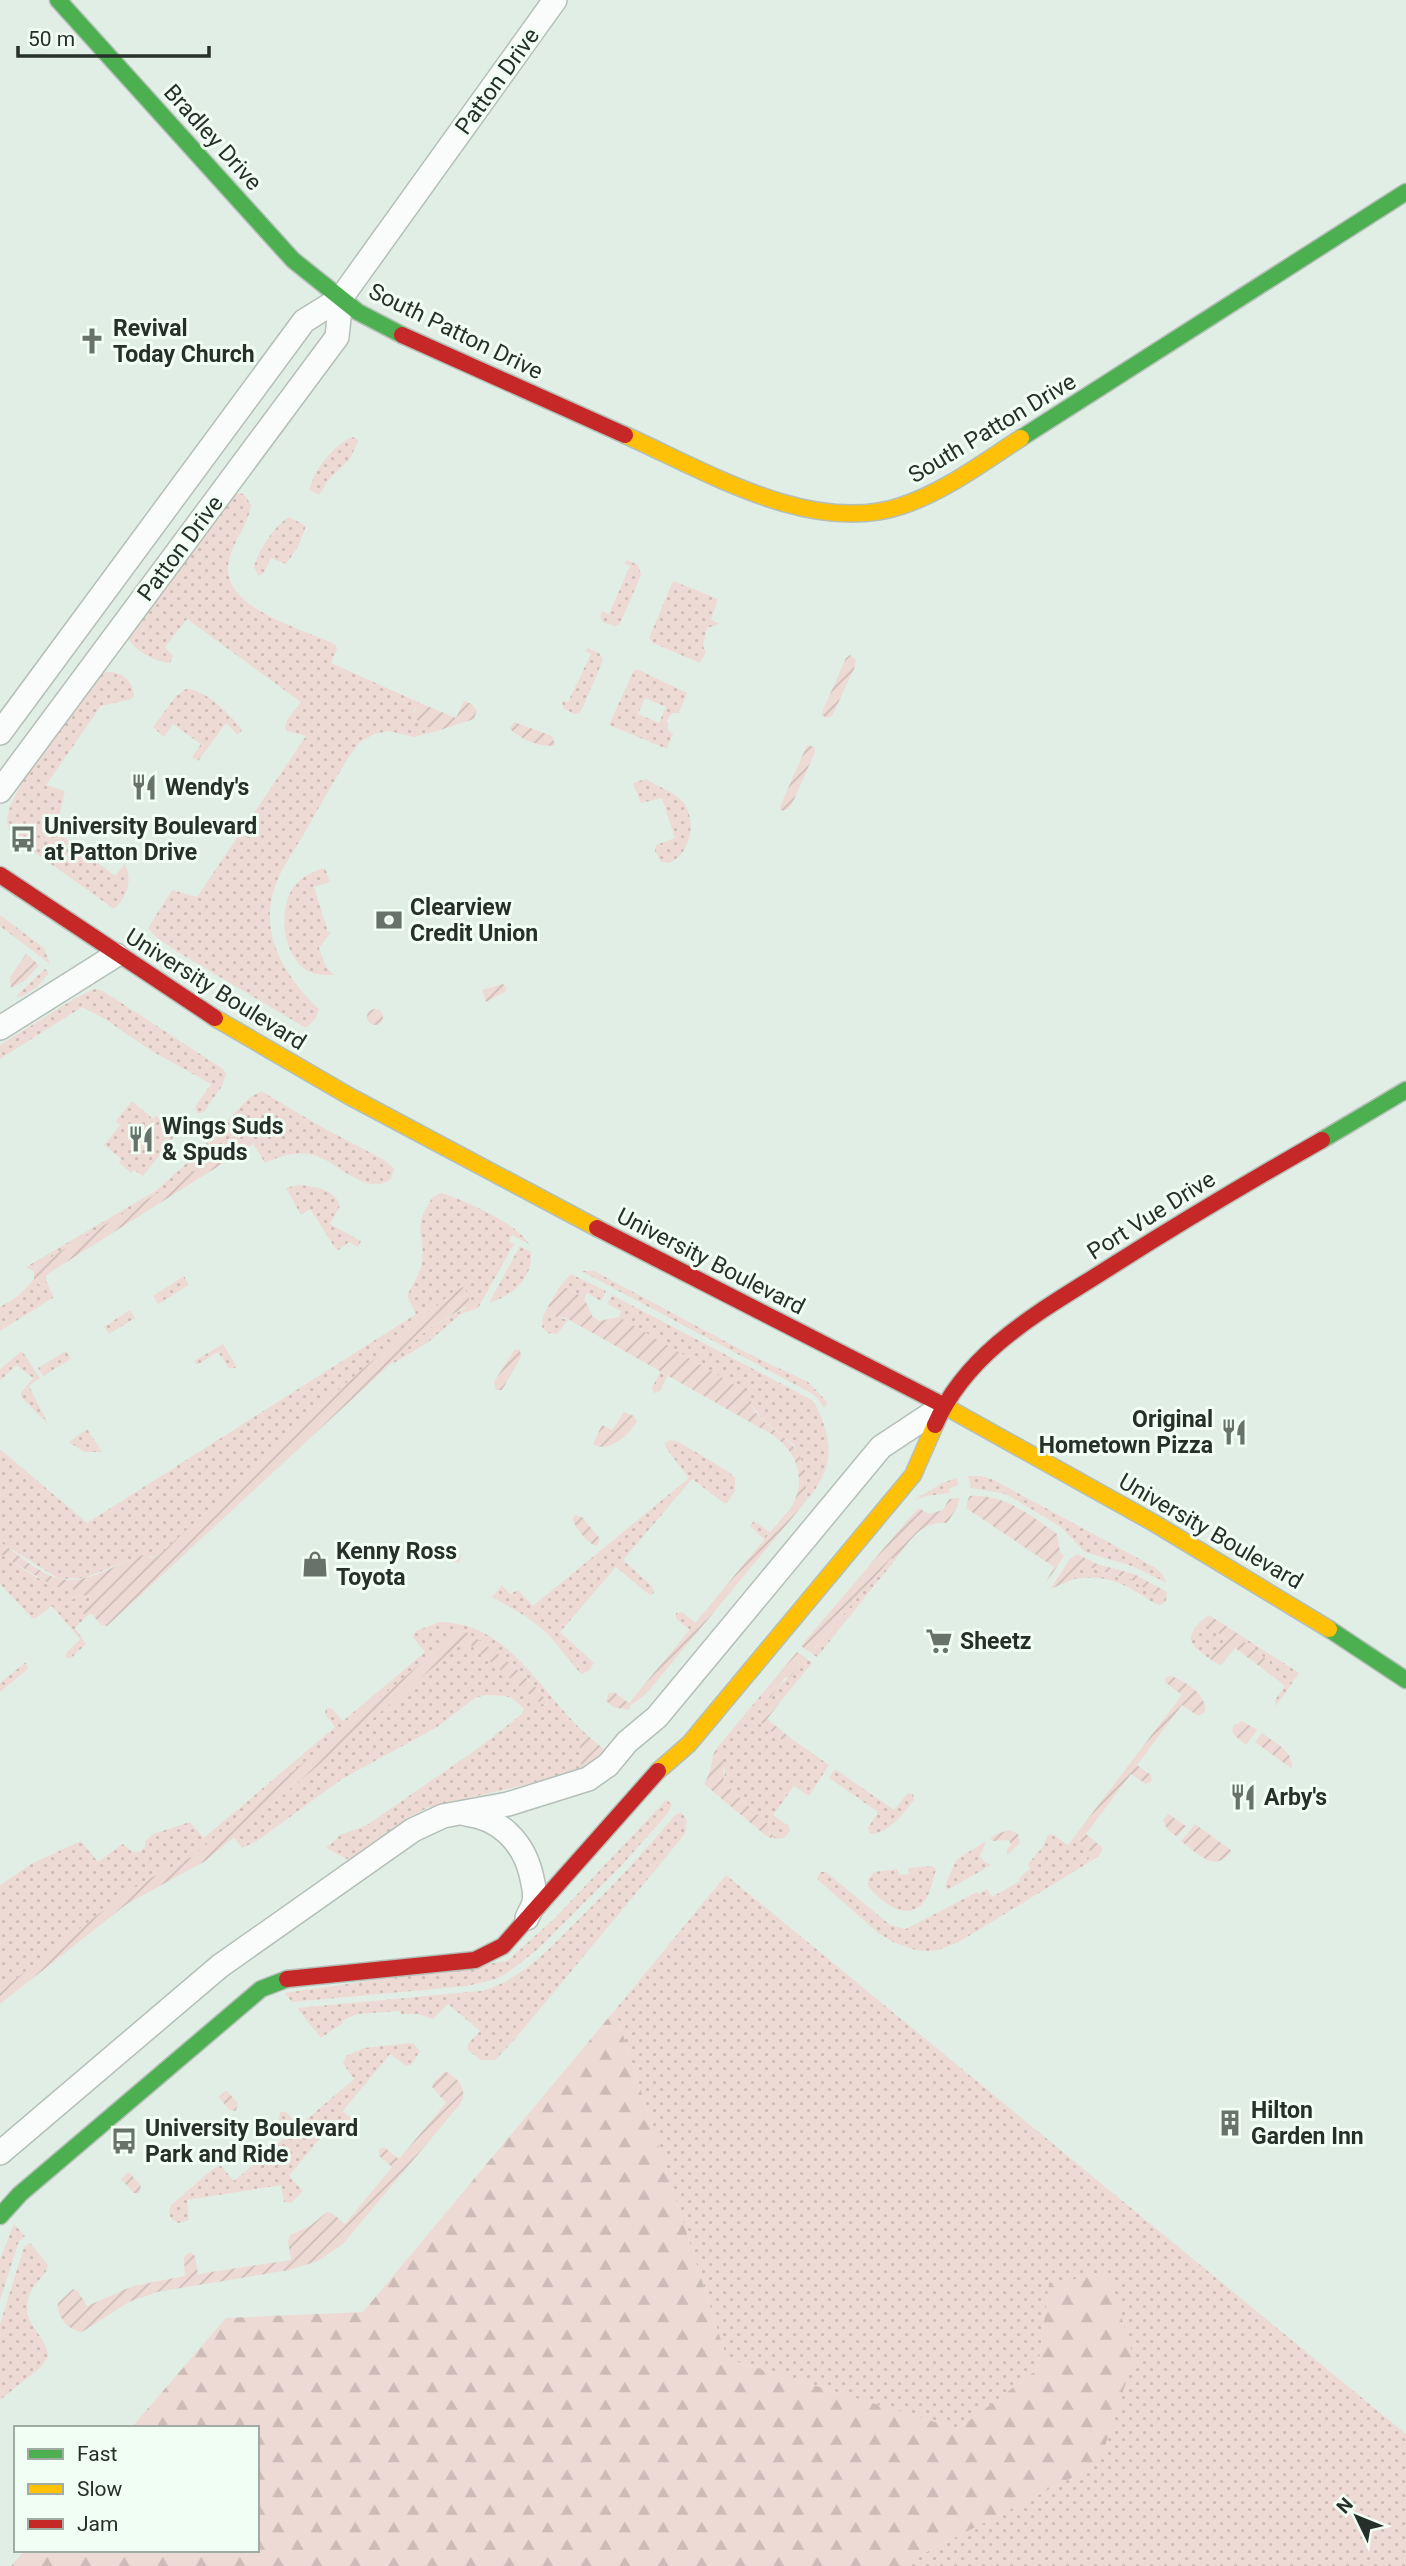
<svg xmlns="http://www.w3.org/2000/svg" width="1406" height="2566" font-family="Roboto,sans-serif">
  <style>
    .grass { fill: url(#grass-dots); fill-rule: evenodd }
    .forest { fill: url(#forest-firs) }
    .garden { fill: url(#garden-furrows) }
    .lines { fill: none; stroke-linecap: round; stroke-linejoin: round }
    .street-casing { stroke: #b4bfb8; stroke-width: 26 }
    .fast-casing { stroke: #b4bfb8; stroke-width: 19 }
    .slow-casing { stroke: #b4bfb8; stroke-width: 19 }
    .jam-casing { stroke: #b4bfb8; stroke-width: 19 }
    .street { stroke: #fafcfb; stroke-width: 23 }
    .fast { stroke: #4caf50; stroke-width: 16 }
    .slow { stroke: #ffc107; stroke-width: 16 }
    .jam { stroke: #c62828; stroke-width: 16 }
    .labels { text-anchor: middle; stroke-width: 6; stroke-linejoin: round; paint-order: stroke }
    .street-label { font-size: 23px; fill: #262f29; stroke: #f0fef4 }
    .poi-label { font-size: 23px; font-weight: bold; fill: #262f29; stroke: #f0fef4; text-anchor: start }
  </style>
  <defs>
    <pattern id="grass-dots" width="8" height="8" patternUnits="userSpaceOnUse" patternTransform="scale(1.75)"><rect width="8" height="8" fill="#eedad4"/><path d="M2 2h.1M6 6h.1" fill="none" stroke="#ccbbb6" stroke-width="1.8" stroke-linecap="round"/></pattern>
    <pattern id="forest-firs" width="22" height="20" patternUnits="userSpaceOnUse" patternTransform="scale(1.75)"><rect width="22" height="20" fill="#eedad4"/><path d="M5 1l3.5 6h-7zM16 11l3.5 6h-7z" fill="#ccbbb6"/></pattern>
    <pattern id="garden-furrows" width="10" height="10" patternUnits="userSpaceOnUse" patternTransform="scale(1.75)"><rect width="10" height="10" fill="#eedad4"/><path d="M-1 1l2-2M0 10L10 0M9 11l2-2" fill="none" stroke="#ccbbb6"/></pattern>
  </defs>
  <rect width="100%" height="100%" fill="#e1eee5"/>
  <g class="grass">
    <path d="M352 437 357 439 358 442 349 460 330 478 319 495 310 490C312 471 335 444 352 437Z"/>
    <path d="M233 493 244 494 251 505C249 524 233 541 229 560 218 609 303 628 336 645L337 649 331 663 418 702 414 711 419 722 437 731 414 737 389 731 374 734 360 742 350 755C334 781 319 807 304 834 293 852 280 870 274 890 259 936 287 979 319 1009L316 1018 306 1028 176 951 156 937 148 928 172 890 197 897 306 736 287 731 285 727 287 720 301 702 187 619 165 647 173 656 170 663C155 662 134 650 128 638Z"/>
    <path d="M289 517 306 526 298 547 286 564 271 558 263 574 258 576 254 567C258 551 275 525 289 517Z"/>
    <path d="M627 560 638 565 641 575 620 624 615 626 603 622 600 616 602 611 609 614 630 566 624 563Z"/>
    <path d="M673 581 718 599 711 620 720 624 707 628 703 646 706 652 700 663 653 643 649 638Z"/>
    <path d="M588 648 599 653 603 660 583 707 579 713 574 714 563 708 562 701 568 702 591 654 585 651Z"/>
    <path d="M634 670H639L687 693 679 713H672L667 720 668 730 673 734 667 749 609 725ZM645 698 666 707 659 723 638 714Z"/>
    <path d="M106 672C122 671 133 680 134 696L131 699 101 706 46 785 65 791 60 813 51 827 115 876 125 864C133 881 127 897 114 909L16 839C11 833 7 828 7 820 8 791 77 705 96 678Z"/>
    <path d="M186 689C204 688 232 716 242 730L238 735 226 723 198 761 192 757 201 744 173 724 164 737 153 727 176 696Z"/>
    <path d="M646 779C658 787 673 791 683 802 698 820 690 855 669 863L661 862 655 851 656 845 675 838 662 798 641 803 633 783Z"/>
    <path d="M325 868 330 882 314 887 328 932H331L319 948 326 967 334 975C324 975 315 975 306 970 283 955 278 911 293 888 300 877 312 872 325 868Z"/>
    <path d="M0 915 44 948 50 964 0 926Z"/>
    <path d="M45 969 49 973 37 987 21 997 16 996Z"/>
    <path d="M95 989 103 991 223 1069 226 1074 222 1086 203 1113H197L195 1107 211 1084 150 1050 105 1019 82 1007 0 1059V1045L74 999Z"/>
    <path d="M261 1091 320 1126 386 1161 394 1169 391 1179C366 1198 338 1161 313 1155 295 1151 281 1156 265 1163L252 1142 248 1141 226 1152 36 1267 34 1271 26 1267 157 1190 188 1162 249 1098Z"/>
    <path d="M132 1101 153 1119 156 1115 178 1132 143 1176 134 1170 131 1173 119 1163 121 1159 104 1145 120 1125 116 1121Z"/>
    <path d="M298 1185C313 1186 336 1189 340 1206L330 1224 361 1241 358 1247 349 1242 337 1251 310 1209 301 1215 286 1188Z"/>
    <path d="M442 1193C465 1201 517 1223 529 1244L512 1235 509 1241 514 1244 478 1308 461 1314 427 1343 394 1363 393 1360 428 1329 467 1307 453 1292 345 1384 158 1556 135 1558 84 1578 59 1579 0 1542V1449L87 1523 416 1314 407 1296C412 1284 421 1274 422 1260 425 1230 411 1229 433 1197Z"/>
    <path d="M520 1246 531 1252C533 1279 512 1296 489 1303Z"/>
    <path d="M581 1271H594L749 1354 808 1382 828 1403 824 1408 818 1398 811 1393Z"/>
    <path d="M571 1274 606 1291 601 1301 587 1293 584 1298 561 1285Z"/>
    <path d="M184 1276 189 1285 158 1304 153 1296Z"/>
    <path d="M34 1279 43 1285 47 1283 54 1297 0 1331V1307L18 1296Z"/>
    <path d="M612 1295 812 1400C819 1410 823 1420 826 1432 833 1460 825 1478 807 1500L805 1472 794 1445 762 1419 740 1388 619 1317 621 1311 607 1304Z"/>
    <path d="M548 1306 556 1317 568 1320 557 1334 548 1333 542 1327 543 1316Z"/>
    <path d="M130 1310 135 1318 109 1334 104 1327Z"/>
    <path d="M223 1344 237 1367 235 1368H229L218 1352 197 1365 194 1361Z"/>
    <path d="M22 1351 40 1378 29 1386 48 1424 21 1397V1393L33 1378 16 1365 0 1381V1369Z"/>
    <path d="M66 1351 71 1359 43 1376 38 1368Z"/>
    <path d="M660 1372 668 1376 659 1392 654 1393 652 1388Z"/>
    <path d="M87 1429 102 1452H84L69 1442Z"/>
    <path d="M669 1440 679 1442 729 1472 735 1478V1491L727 1503H724L692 1479 623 1560 652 1586 654 1593 651 1595 646 1592 616 1567 560 1632 594 1663 589 1671 581 1674 547 1633 527 1617 492 1597 502 1585 510 1594 518 1590 533 1606 689 1478 666 1448 665 1443Z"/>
    <path d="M968 1476H982L994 1480 1156 1568 1162 1574 1167 1583 1132 1566 1085 1552 1061 1527 1006 1494 971 1488Z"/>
    <path d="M957 1478 958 1485 949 1489V1493L927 1496 914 1500 942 1483Z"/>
    <path d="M754 1521 771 1533 765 1540 750 1526Z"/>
    <path d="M0 1554C23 1568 46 1588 74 1589L77 1596 88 1595 90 1598 84 1612 87 1616 75 1628 86 1644 71 1658H66V1653L80 1639 52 1606 36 1618H32L0 1584Z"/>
    <path d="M891 1557 895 1560 817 1657 811 1653Z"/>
    <path d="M1082 1565 1130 1579 1166 1602 1160 1605 1154 1603C1124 1584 1110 1574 1074 1579Z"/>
    <path d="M682 1612 696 1623 690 1630 676 1619V1613Z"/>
    <path d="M440 1622C510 1623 540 1693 586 1734L580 1745 581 1772 429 1807 408 1818 349 1860 326 1848 340 1835 367 1825 477 1749 522 1714 524 1709 512 1698 505 1696 486 1695 475 1698 437 1727 342 1779 257 1841 242 1848 233 1836 463 1642 468 1643 541 1704 547 1705C545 1684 480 1641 462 1631L453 1636 193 1856 147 1880 119 1898 0 1991V1885L33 1863 81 1841 98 1862 123 1844 133 1852H139L145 1847V1842L153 1834 190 1822 204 1838 335 1727 325 1714 326 1708H331L343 1721 425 1652 413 1637 416 1631Z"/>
    <path d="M1200 1622 1226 1638 1210 1659C1194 1647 1182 1641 1200 1622Z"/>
    <path d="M1243 1637 1299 1673 1276 1706 1275 1700 1285 1686 1267 1672 1270 1662 1243 1641Z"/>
    <path d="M806 1658 812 1663 781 1701 776 1700 759 1721 787 1743 792 1739 829 1765 809 1796 794 1786 773 1815 789 1826 790 1831 784 1838 775 1839 761 1817 724 1783 725 1770 716 1749 761 1695 770 1698C781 1683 794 1673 806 1658Z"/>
    <path d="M26 1662 28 1669 0 1692V1683Z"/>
    <path d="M835 1769 894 1810 908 1793 913 1794 914 1800C905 1812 887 1835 870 1834L868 1828 878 1812 829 1778Z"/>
    <path d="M666 1800 672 1804 668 1813 621 1866 538 1949 510 1971 496 1979 467 1986 292 2002 285 1993 507 1961 555 1918Z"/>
    <path d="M681 1812 687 1820 685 1834 515 2039 495 2060H481L468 2050V2044L480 2031 448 2004 433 2019 417 2014H401L400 2011 357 2014 343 2020V2023L321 2038 297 2008 481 1991C522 1980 550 1948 579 1919 613 1886 644 1852 674 1816Z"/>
    <path d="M1077 1833 1079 1839 1090 1851 1088 1863 959 1942 938 1950 928 1951 916 1950 893 1942 878 1933 817 1879 820 1872H826L890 1925 906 1929 977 1892 979 1894 987 1889 992 1897 1020 1881 1019 1878 1030 1869 1028 1864 1042 1848 1048 1835 1052 1834 1068 1845Z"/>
    <path d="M986 1841 980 1856 984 1862 991 1865 947 1890 945 1886 956 1860Z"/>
    <path d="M932 1866 936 1869C933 1880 930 1897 921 1905 903 1922 879 1899 868 1886V1879L874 1872 897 1869 899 1875 909 1874 908 1868Z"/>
    <path d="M726 1875 1406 2434V2566H899L1099 2464 1108 2274 1049 2284 1038 2369 958 2429 727 2359 615 2010Z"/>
    <path d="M410 2043 414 2044 420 2051 412 2064 406 2066 390 2054 343 2111 357 2123V2129L350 2131 335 2120 289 2176 303 2191 291 2203 284 2202 281 2185 187 2200 189 2220 180 2223C170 2221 167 2214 171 2205L214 2168 221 2166 234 2181 290 2133 279 2120 280 2112H286L299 2126 354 2079 343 2063 346 2056 364 2048Z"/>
    <path d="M14 2224 25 2236 19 2241 0 2300V2259Z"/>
    <path d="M30 2243 48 2265C46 2278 31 2284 28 2299 22 2327 47 2334 48 2357L41 2367 0 2400V2324L24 2247Z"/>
  </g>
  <path class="forest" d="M615 2010 727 2359 958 2429 1038 2369 1049 2283 1108 2274 1134 2358 1099 2464 899 2566H11L25 2550H257V2428H131L226 2318 363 2312Z"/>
  <g class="garden">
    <path d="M850 655 856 660 854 669 832 716 826 718 822 715 823 710 846 658Z"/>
    <path d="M464 701 472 704 477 710 474 719 437 731C421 723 409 722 418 702L456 718Z"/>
    <path d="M514 722 552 736 555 745C544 749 516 738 510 728Z"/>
    <path d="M807 745 814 747 815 752 792 804 788 809 782 811 780 808 782 802Z"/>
    <path d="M26 954 39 965 26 980 11 988 10 977Z"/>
    <path d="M503 984 507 988 505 992 486 1002 482 990Z"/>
    <circle cx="375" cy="1017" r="8"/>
    <path d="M248 1141 252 1142V1145L49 1273 46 1276 47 1283 39 1285 34 1279V1271L41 1263 226 1152Z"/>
    <path d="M561 1285 584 1298 592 1316 599 1321 619 1317 745 1391C752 1399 751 1408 758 1415 775 1434 797 1440 804 1467 807 1478 805 1490 807 1500L646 1694 630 1706V1710L613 1707 606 1701 609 1693 614 1692 629 1703 792 1506C807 1479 797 1452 773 1435L566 1318 556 1317 548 1306Z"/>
    <path d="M463 1287 468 1294 470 1304 428 1329 107 1626 101 1625 91 1613 87 1616 81 1612V1610L87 1605 90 1598 88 1595 77 1596 72 1600 71 1597 75 1593 73 1589 53 1586 0 1554V1542C18 1554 39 1574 60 1579 87 1585 118 1563 143 1555L152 1558 158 1556 345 1384 453 1292Z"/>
    <path d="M515 1349 520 1350 521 1357 502 1390H496L494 1382Z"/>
    <path d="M624 1412 634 1416 637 1421C630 1435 608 1454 593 1444L602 1425 612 1430Z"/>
    <path d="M969 1496C1004 1494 1029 1514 1057 1534L1060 1552 1064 1556 1044 1586 1054 1567 966 1508Z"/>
    <path d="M960 1498 957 1508 947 1523C921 1520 909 1542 895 1560L891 1558 811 1653 801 1646 912 1515 919 1508 929 1514 943 1510 949 1499Z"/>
    <path d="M575 1515 582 1517 600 1539 597 1546C587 1544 576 1528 572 1519Z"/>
    <path d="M449 1542 461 1556 459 1563 451 1561 441 1549Z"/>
    <path d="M1077 1554 1097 1564 1134 1574 1167 1592 1166 1602 1130 1579 1082 1565 1074 1579 1050 1589 1070 1559Z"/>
    <path d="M1209 1615 1243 1637V1641L1270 1662 1267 1672 1235 1648 1222 1664 1219 1665 1210 1659 1226 1638 1200 1622Z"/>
    <path d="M464 1631C481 1639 545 1688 547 1704H541L468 1643 463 1642 207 1860 127 1904 0 2004V1991L119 1898 147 1880 193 1856 453 1636Z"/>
    <path d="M797 1652 806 1658 790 1677 785 1678 770 1698 761 1695Z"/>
    <path d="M1171 1676C1185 1681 1208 1695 1205 1712L1198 1716 1182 1705 1137 1765 1151 1775 1152 1781 1146 1784 1131 1774 1086 1834 1103 1848 1099 1856 1088 1863 1090 1851 1080 1841 1077 1833 1182 1695 1165 1682V1678Z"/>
    <path d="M776 1700 781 1701 767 1719 792 1739 787 1744 759 1721Z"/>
    <path d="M1242 1721 1257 1730 1246 1745 1235 1736 1232 1731 1234 1725Z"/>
    <path d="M1262 1733C1275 1743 1294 1751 1292 1769L1255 1742Z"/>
    <path d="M586 1734 606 1751 605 1755 581 1772 580 1745Z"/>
    <path d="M716 1749 723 1758 724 1783 767 1823 772 1830 773 1839 766 1836 704 1784C714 1769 710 1758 716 1749Z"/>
    <path d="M1168 1814 1186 1826 1177 1837 1167 1829 1163 1820Z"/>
    <path d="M1195 1824 1232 1851C1213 1874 1199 1854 1181 1841Z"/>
    <path d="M1010 1830 1018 1834 1020 1843 1007 1855V1849L1011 1845 1009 1840 993 1841 990 1838 999 1833Z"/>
    <path d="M445 2071C458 2078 468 2089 461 2103L343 2244 318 2261 289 2270 157 2292 129 2302 82 2332C68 2330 56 2316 58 2303L73 2289 78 2291 87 2306 133 2286 185 2276 184 2257 190 2252 195 2256 198 2274 291 2260 288 2241 290 2235 310 2226 327 2212 332 2213 345 2224 392 2167 379 2156V2149L384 2147 399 2159 446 2103 432 2087 434 2082Z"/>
    <path d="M226 2090 238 2103 236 2111 230 2110 218 2097Z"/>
    <path d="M129 2172 141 2186 139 2193H134L121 2179Z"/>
  </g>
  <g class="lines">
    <g class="street-casing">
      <g id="street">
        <path d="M0 733 304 321 341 298 555 0"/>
        <path d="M0 791 337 337 341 298"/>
        <path d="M0 1028 116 955"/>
        <path d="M466 1814C500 1818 523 1842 531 1874 533 1883 536 1894 534 1902 533 1907 529 1913 527 1918"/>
        <path d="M0 2153 220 1966 413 1830 443 1816 508 1804 588 1779 608 1765 627 1742 657 1717 881 1447 943 1406"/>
      </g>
    </g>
    <g class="fast-casing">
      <g id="fast">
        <path d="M58 0 293 260 358 312 402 335"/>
        <path d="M1021 438 1406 192"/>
        <path d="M1322 1140 1406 1090"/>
        <path d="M1329 1629 1406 1680"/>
        <path d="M0 2216 20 2194 261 1989 287 1979"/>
      </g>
    </g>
    <g class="slow-casing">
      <g id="slow">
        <path d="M625 435C705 471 812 536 901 506 944 492 982 463 1021 438"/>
        <path d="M215 1018 349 1096 597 1228"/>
        <path d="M939 1403 1154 1523 1329 1629"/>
        <path d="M658 1771 689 1744 913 1475 935 1425"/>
      </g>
    </g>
    <g class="jam-casing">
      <g id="jam">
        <path d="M402 335 625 435"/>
        <path d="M0 875 215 1018"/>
        <path d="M597 1228 939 1403"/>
        <path d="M935 1425C969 1347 1047 1308 1115 1264 1183 1221 1252 1180 1322 1140"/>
        <path d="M287 1979 475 1960 503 1946 658 1771"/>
      </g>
    </g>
    <use href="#street" class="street"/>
    <use href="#fast" class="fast"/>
    <use href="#slow" class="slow"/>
    <use href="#jam" class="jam"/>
  </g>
  <defs>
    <g id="church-bare" transform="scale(2.1)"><path d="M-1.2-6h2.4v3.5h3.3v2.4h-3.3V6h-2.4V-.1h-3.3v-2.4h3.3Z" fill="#67726b" stroke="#f0fef4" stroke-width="2.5" paint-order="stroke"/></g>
    <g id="restaurant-bare" transform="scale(2.1)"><path d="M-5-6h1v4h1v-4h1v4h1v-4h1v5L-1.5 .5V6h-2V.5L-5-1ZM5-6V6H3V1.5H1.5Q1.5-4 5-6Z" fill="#67726b" stroke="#f0fef4" stroke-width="2.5" paint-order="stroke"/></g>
    <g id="bus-bare" transform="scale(2.1)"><path d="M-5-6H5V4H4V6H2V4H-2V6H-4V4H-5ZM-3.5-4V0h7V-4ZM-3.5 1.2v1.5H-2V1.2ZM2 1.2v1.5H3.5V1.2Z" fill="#67726b" stroke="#f0fef4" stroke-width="2.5" paint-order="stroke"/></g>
    <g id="bank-bare" transform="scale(2.1)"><path d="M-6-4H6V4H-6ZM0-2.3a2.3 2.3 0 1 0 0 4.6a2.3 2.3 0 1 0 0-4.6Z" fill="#67726b" stroke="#f0fef4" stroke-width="2.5" paint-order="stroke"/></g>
    <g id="shop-bare" transform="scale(2.1)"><path d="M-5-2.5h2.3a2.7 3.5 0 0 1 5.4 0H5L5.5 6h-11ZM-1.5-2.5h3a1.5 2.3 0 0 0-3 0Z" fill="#67726b" stroke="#f0fef4" stroke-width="2.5" paint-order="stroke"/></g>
    <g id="supermarket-bare" transform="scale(2.1)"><path d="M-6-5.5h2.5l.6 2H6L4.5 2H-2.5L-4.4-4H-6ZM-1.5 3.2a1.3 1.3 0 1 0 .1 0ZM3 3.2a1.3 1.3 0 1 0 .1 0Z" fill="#67726b" stroke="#f0fef4" stroke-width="2.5" paint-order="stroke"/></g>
    <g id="building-bare" transform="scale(2.1)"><path d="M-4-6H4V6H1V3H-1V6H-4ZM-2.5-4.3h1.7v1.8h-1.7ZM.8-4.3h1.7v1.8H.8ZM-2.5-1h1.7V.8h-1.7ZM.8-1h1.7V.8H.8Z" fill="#67726b" stroke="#f0fef4" stroke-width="2.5" paint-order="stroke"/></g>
  </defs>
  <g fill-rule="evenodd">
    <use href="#church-bare" x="92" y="341"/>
    <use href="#restaurant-bare" x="144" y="787"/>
    <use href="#bus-bare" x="23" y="839"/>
    <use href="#bank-bare" x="389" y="920"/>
    <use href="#restaurant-bare" x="141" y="1139"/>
    <use href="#restaurant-bare" x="1234" y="1432"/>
    <use href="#shop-bare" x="315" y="1564"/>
    <use href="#supermarket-bare" x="939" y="1641"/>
    <use href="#restaurant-bare" x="1243" y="1797"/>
    <use href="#building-bare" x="1230" y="2123"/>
    <use href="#bus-bare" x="124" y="2141"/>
  </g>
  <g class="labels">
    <g class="street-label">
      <text transform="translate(497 81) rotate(-54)" y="8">Patton Drive</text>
      <text transform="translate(213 137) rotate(48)" y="8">Bradley Drive</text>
      <text transform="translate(456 331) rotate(26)" y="8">South Patton Drive</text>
      <text transform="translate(992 428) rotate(-31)" y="8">South Patton Drive</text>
      <text transform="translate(180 548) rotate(-53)" y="8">Patton Drive</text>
      <text transform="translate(216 989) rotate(32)" y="8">University Boulevard</text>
      <text transform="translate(1151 1215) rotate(-32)" y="8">Port Vue Drive</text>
      <text transform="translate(711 1261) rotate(27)" y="8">University Boulevard</text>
      <text transform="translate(1211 1531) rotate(30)" y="8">University Boulevard</text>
    </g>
    <g class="poi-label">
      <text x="113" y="336">Revival<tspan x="113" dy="26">Today Church</tspan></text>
      <text x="165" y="795">Wendy's</text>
      <text x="44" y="834">University Boulevard<tspan x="44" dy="26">at Patton Drive</tspan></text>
      <text x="410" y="915">Clearview<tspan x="410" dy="26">Credit Union</tspan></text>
      <text x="162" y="1134">Wings Suds<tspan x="162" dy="26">&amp; Spuds</tspan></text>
      <text x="1213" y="1427" text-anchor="end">Original<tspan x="1213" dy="26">Hometown Pizza</tspan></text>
      <text x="336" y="1559">Kenny Ross<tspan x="336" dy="26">Toyota</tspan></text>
      <text x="960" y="1649">Sheetz</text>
      <text x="1264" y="1805">Arby's</text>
      <text x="1251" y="2118">Hilton<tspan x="1251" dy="26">Garden Inn</tspan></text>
      <text x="145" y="2136">University Boulevard<tspan x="145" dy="26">Park and Ride</tspan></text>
    </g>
  </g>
  <rect x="14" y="2426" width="245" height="126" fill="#f0fef4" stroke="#9faba3" stroke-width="2"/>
  <rect x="28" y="2449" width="35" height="10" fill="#4caf50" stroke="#9faba3" stroke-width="2"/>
  <text x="77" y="2461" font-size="21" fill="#262f29">Fast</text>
  <rect x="28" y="2484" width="35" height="10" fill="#ffc107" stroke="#9faba3" stroke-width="2"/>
  <text x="77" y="2496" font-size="21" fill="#262f29">Slow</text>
  <rect x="28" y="2519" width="35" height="10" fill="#c62828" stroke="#9faba3" stroke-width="2"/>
  <text x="77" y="2531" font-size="21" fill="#262f29">Jam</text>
  <g transform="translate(1357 2517) rotate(313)" stroke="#f0fef4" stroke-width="5" paint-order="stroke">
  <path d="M0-5L12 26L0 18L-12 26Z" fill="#262f29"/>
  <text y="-10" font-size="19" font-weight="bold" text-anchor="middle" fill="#262f29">N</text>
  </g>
  <path d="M18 46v10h191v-10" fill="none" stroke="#262f29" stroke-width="3.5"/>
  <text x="28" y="46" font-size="21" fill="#262f29" stroke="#f0fef4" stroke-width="5" paint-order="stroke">50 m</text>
</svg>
